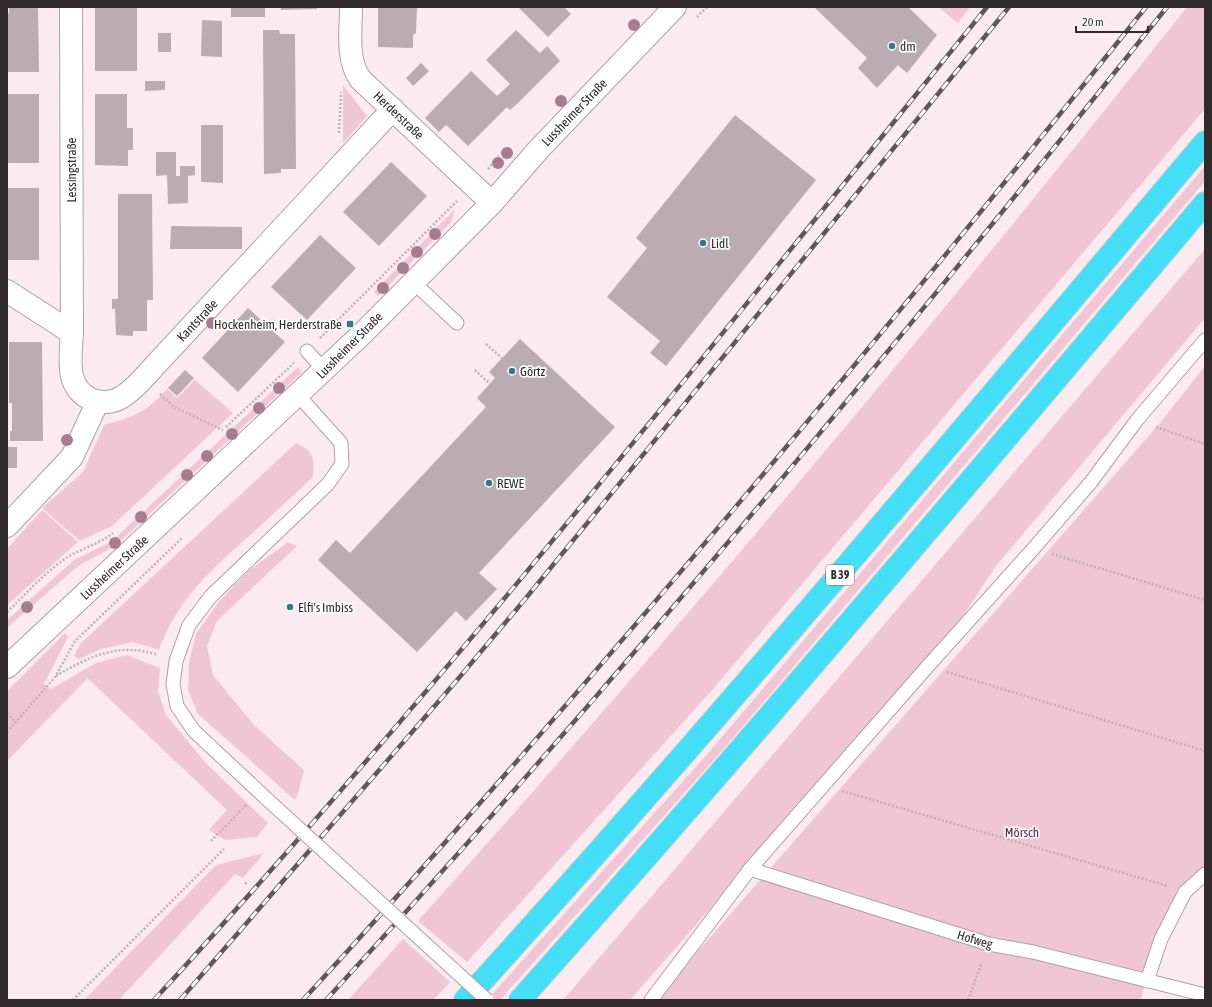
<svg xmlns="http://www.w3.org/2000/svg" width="1212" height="1007" font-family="'Asap Condensed',sans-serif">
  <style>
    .green { fill: #f1c6d4 }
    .building { fill: #baacb0 }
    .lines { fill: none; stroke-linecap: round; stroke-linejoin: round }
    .service-casing { stroke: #afa0a5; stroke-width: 15 }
    .minor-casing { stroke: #afa0a5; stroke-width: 24 }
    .trunk-casing { stroke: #d1d0d1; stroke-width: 24 }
    .path { stroke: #beb1b5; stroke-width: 2.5; stroke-dasharray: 2 2; stroke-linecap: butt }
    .service { stroke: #fff; stroke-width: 13 }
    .minor { stroke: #fff; stroke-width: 22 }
    .trunk { stroke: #44def7; stroke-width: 22 }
    .rail-casing { stroke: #5f5759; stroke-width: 4.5 }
    .rail { stroke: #fff; stroke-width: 3; stroke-dasharray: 9; stroke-linecap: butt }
    .service-bridge-casing { stroke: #afa0a5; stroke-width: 15; stroke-linecap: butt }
    .service-bridge { stroke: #fff; stroke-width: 13 }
    .tree { fill: #a87c8f }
    .poi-dot { fill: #347988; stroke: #fff; stroke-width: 1.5 }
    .labels { text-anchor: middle; stroke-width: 3.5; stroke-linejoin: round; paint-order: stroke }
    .shield { fill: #fff; stroke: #6e6a6b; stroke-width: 1 }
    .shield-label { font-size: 12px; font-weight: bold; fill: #302a2c }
    .poi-label { font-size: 13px; fill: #302a2c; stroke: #fff; text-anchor: start }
    .street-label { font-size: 13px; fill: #302a2c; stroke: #fff }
    .park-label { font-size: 13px; fill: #65223f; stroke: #fff }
  </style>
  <rect width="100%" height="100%" fill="#fbebf0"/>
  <g class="green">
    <path d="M938 7H970L958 23Z"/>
    <path d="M1187 7H1205V109L713 689 467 962 418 921C684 624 940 319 1187 7Z"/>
    <path d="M343 85 367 116 343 143Z"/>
    <path d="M1205 166V181L727 745 500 1000H487L710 751Z"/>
    <path d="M455 209 451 222 378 296 374 292Z"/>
    <path d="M1205 249V318L996 566 949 637 630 1000H563Z"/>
    <path d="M1205 366V868L1178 892 1151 959 1141 1000H655L1159 424Z"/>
    <path d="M298 367 302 372 115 546 78 566 7 628V620L74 560 111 542Z"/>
    <path d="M195 380 233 413 112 526 80 541 42 508 83 472 104 425C133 417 147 412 167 389L177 398Z"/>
    <path d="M296 443C315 451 314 459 313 477 292 497 270 517 248 537 210 571 177 600 159 650L133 642 101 649 79 659 74 656 80 644Z"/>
    <path d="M42 510 78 542 7 605V549Z"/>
    <path d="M288 542 297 546 217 621 207 646 213 675 254 725 304 770 298 794 295 800 198 714 188 690 189 662 196 634 220 600 248 571Z"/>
    <path d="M65 633 68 637 44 684 51 689 96 663 127 655 160 668 158 691 166 715 205 762 268 823 257 837 225 840 209 830 227 810 85 676 87 679 7 761V691Z"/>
    <path d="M264 853 243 878 235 874 119 1000H84L216 865Z"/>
    <path d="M403 939 450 982 433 1000H348Z"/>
  </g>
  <g class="building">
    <path d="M9 7H38L39 72H7V13H9Z"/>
    <rect x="95" y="7" width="42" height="64"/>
    <rect x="231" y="7" width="34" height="10"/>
    <path d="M281 7H317V9L281 10Z"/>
    <path d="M378 7H417L416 33 413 35V48L378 47Z"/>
    <path d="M518 7H564L571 14 548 37Z"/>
    <path d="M814 7H908L937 35 907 73 898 65 877 88 858 68 867 58Z"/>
    <path d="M202 20 222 21V57L201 56Z"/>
    <path d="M263 30H279L280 34H295L296 169H281V173L264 174Z"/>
    <path d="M516 30 540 53 547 46 560 61 517 104 510 110 507 107 468 146 446 125 439 132 425 118 471 71 497 96 510 84 486 60Z"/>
    <rect x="158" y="33" width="13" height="19"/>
    <path d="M421 63 429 71 413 86 406 78Z"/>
    <path d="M145 81H165V90L145 91Z"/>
    <path d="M7 94H39V163H8Z"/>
    <path d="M95 94H127V128H133V150H128V166L95 165Z"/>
    <path d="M735 115 816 180 666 366 650 353 660 341 607 297 647 248 636 238Z"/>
    <path d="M201 125H223V183L201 182Z"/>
    <path d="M156 152H176V176H180V166H195V175L188 176V203L168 204 167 175 156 176Z"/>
    <path d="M391 162 427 196 379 246 343 212Z"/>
    <rect x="7" y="188" width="32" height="72"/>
    <path d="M118 194H152L153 300H147V331H133V336L116 335 115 309H112V299H118Z"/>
    <path d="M171 226 242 227V249H170Z"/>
    <path d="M320 235 356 268 307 320 271 287Z"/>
    <path d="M248 308 285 342 238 392 202 358Z"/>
    <path d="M520 339 615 427 479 573 497 589 466 621 456 611 417 652 318 560 336 540 350 553 486 407 477 398 495 378 489 372Z"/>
    <path d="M9 342H42L43 441H10V431H12V403H9Z"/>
    <path d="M185 370 194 378 177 396 168 388Z"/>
    <rect x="7" y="447" width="10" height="21"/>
  </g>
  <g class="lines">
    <g class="service-casing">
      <g id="service">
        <path d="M412 281 457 323"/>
        <path d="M307 351 324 370"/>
        <path d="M269 801 194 731 177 706 173 684 176 661 189 625 211 596 328 484 342 464 341 443 298 395"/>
        <path d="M750 869 989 944 1033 952 1205 995"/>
        <path d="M1147 981 1161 939 1185 892 1205 874"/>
        <path d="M651 1000 750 869 928 666 1034 548 1091 482 1137 420 1205 340"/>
      </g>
    </g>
    <g class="minor-casing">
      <g id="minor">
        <path d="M71 7 72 333"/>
        <path d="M351 7C351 31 346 58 360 79L492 203"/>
        <path d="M7 291 72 333C71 347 69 363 72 376 77 399 103 409 122 397 137 388 149 371 161 359L393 109"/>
        <path d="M7 526 72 457 97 403"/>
        <path d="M7 667 362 334 492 203 539 149 675 7"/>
      </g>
    </g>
    <g class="trunk-casing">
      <g id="trunk">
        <path d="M465 1000C719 721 961 431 1205 142"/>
        <path d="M520 1000C753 739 979 471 1205 203"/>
      </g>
    </g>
    <g class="path">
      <path d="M697 17 707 7"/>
      <path d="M339 133 341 92"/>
      <path d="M488 169 499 156"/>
      <path d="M320 338 457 201"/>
      <path d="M486 344 502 358"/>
      <path d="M475 370 490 384"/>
      <path d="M160 394 174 407 223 430"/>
      <path d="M226 427 294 363"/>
      <path d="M1156 427 1205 444"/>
      <path d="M1052 554 1205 600"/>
      <path d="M7 612C27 593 46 571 69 556 84 548 100 543 113 533"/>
      <path d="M947 672 1205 751"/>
      <path d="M56 676C90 656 119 642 158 655"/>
      <path d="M7 713 16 723"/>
      <path d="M7 732 55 677 75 641 182 538"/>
      <path d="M842 791 1168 886"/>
      <path d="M211 841 246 805"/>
      <path d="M245 884 247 882"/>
      <path d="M73 1000 224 849"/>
      <path d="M968 1000 982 962"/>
    </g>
    <use href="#service" class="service"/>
    <use href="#minor" class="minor"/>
    <use href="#trunk" class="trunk"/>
    <g class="rail-casing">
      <g id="rail">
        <path d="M154 1000C446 682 715 342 987 7"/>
        <path d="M180 1000 458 679 526 598 1009 7"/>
        <path d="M303 1000C596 680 875 346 1146 7"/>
        <path d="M326 1000C619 680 897 346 1167 7"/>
      </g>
    </g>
    <use href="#rail" class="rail"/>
    <g class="service-bridge-casing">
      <path id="service-bridge" d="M269 801 487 1000"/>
    </g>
    <use href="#service-bridge" class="service-bridge"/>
  </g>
  <g class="tree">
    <circle cx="634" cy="25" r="6"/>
    <circle cx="561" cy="101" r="6"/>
    <circle cx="507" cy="153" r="6"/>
    <circle cx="498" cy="163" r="6"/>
    <circle cx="435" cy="234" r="6"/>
    <circle cx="417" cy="252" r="6"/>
    <circle cx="403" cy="268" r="6"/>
    <circle cx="383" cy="288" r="6"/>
    <circle cx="212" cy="323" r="6"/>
    <circle cx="279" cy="388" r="6"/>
    <circle cx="259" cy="408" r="6"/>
    <circle cx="232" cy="434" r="6"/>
    <circle cx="67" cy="440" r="6"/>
    <circle cx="207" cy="456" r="6"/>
    <circle cx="187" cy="475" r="6"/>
    <circle cx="141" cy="517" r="6"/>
    <circle cx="115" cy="543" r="6"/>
    <circle cx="27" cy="607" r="6"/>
  </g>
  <g class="poi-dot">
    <circle cx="892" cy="46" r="4"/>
    <circle cx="703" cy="243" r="4"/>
    <rect x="346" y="320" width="8" height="8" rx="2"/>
    <circle cx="512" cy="371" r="4"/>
    <circle cx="489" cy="483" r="4"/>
    <circle cx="290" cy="607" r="4"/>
  </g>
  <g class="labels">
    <rect class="shield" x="826" y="565" width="28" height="20" rx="3"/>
    <g class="shield-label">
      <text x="840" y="579">B 39</text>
    </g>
    <g class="poi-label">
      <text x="900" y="51">dm</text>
      <text x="711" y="248">Lidl</text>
      <text x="342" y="329" text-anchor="end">Hockenheim, Herderstraße</text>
      <text x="520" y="376">Görtz</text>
      <text x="497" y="488">REWE</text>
      <text x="298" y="612">Elfi's Imbiss</text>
    </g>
    <g class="street-label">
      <text transform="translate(574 112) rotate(-46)" y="5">Lussheimer Straße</text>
      <text transform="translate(399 115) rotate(43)" y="5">Herderstraße</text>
      <text transform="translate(71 170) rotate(-90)" y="5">Lessingstraße</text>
      <text transform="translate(197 320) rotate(-47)" y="5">Kantstraße</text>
      <text transform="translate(349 345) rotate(-45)" y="5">Lussheimer Straße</text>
      <text transform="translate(114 567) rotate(-43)" y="5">Lussheimer Straße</text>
      <text transform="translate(975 939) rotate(16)" y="5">Hofweg</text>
    </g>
    <g class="park-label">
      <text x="1022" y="837">Mörsch</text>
    </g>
  </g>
  <rect width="1212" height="1007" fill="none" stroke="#302a2c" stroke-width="16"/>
  <path d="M1076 26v6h72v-6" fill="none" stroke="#302a2c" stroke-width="2"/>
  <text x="1082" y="26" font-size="12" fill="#302a2c" stroke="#ffffff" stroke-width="3" paint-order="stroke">20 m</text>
</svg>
